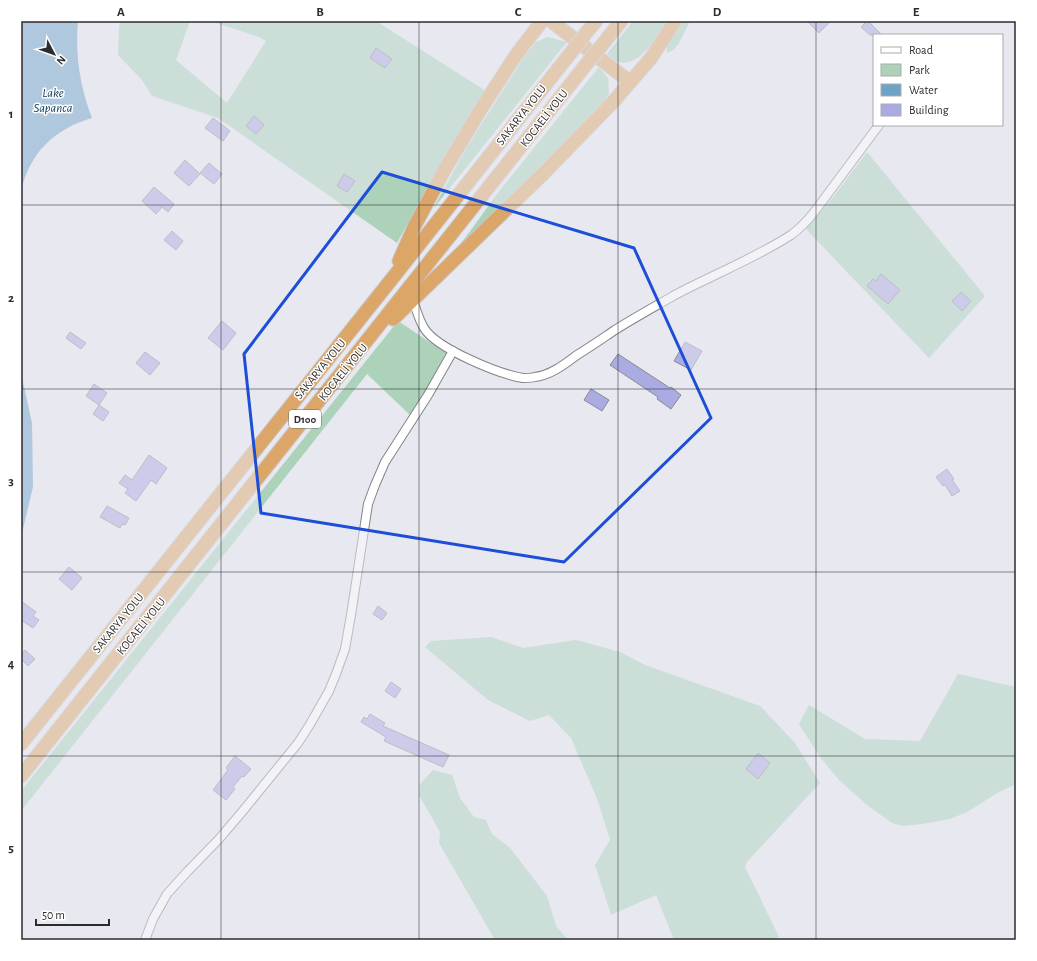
<svg xmlns="http://www.w3.org/2000/svg" width="1037" height="961" font-family="'Alegreya Sans',sans-serif">
  <style>
    .green { fill: #acd2ba }
    .water { fill: #6ea3c7 }
    .building { fill: #aaabe2; stroke: #898a91 }
    .lines { fill: none; stroke-linecap: round; stroke-linejoin: round }
    .minor-casing { stroke: #83838b; stroke-width: 10 }
    .trunk-casing { stroke: #c8c8c9; stroke-width: 15 }
    .minor { stroke: #fff; stroke-width: 8 }
    .trunk { stroke: #dca668; stroke-width: 13 }
    .trunk-bridge-casing { stroke: #c8c8c9; stroke-width: 15; stroke-linecap: butt }
    .trunk-bridge { stroke: #dca668; stroke-width: 13 }
    .marked { fill: none; stroke: #1d4ed8; stroke-width: 3; stroke-linejoin: round }
    .grid { fill: none; stroke: #2c2c2f; stroke-width: 1; stroke-opacity: 0.55 }
    .labels { text-anchor: middle; stroke-width: 3; stroke-linejoin: round; paint-order: stroke }
    .shield { fill: #fff; stroke: #6b6b6d; stroke-width: 1 }
    .shield-label { font-size: 11px; font-weight: bold; fill: #2c2c2f }
    .street-label { font-size: 12px; fill: #2c2c2f; stroke: #fff }
    .water-label { font-size: 13px; font-style: italic; fill: #123d57; stroke: #fff }
    .neatline { fill: none; stroke: #2c2c2f; stroke-width: 1.5 }
    .grid-label { font-size: 13px; text-anchor: middle; font-weight: bold; fill: #2c2c2f }
  </style>
  <rect width="100%" height="100%" fill="#e8e8f0"/>
  <g class="green">
    <path d="M120 21H190L176 60 227 103 266 41 259 37 210 21H376L486 91 447 152 397 243 218 118 152 96 142 80 118 55 119 28Z"/>
    <path d="M633 21H666C657 37 641 67 618 62 614 61 610 57 607 54Z"/>
    <path d="M681 21H690L678 45 673 50 667 53V45Z"/>
    <path d="M548 37 567 42 433 209 467 147 524 57 536 42Z"/>
    <path d="M599 67 608 78 609 93 605 104 435 276 468 234 497 194Z"/>
    <path d="M867 152 985 296 929 358 806 229 834 196Z"/>
    <path d="M398 321 446 353 432 380 410 415 367 374 21 811V791Z"/>
    <path d="M491 637 523 648 576 640 620 652 645 665 760 706 795 743 820 783 747 862 745 867 779 937 772 940H674L656 895 611 915 595 865 610 840 598 801 571 738 549 715 530 721 488 700 425 647 431 641Z"/>
    <path d="M958 674 1016 687V784L999 792 967 812 950 819 922 824 903 826 892 823 867 805 839 780 820 757 799 724 809 705 865 739 920 741Z"/>
    <path d="M433 770 452 775 460 798 474 817 486 820 492 834 510 848 547 896 556 926 568 940H495L439 843 440 832 419 795 420 784Z"/>
  </g>
  <g class="water">
    <path d="M21 21H78C75 55 80 87 92 118 54 129 30 153 21 191Z"/>
    <path d="M21 373 32 423 33 487 23 529 21 535Z"/>
  </g>
  <g class="building">
    <path d="M807 21H831L819 33Z"/>
    <path d="M867 21H868L882 35H870L861 27Z"/>
    <path d="M376 48 392 59 385 68 370 58Z"/>
    <path d="M254 116 264 125 256 134 246 126Z"/>
    <path d="M213 118 230 131 223 141 205 128Z"/>
    <path d="M185 160 200 174 189 186 174 173Z"/>
    <path d="M209 163 222 174 214 184 200 173Z"/>
    <path d="M344 174 355 181 347 192 337 186Z"/>
    <path d="M154 187 174 204 168 212 162 207 156 214 142 201Z"/>
    <path d="M172 231 183 241 176 250 164 240Z"/>
    <path d="M881 274 900 290 888 304 867 286 873 279 876 281Z"/>
    <path d="M961 292 971 301 962 311 952 301Z"/>
    <path d="M222 321 236 333 223 350 208 338Z"/>
    <path d="M70 332 86 343 81 349 66 338Z"/>
    <path d="M685 342 702 351 691 370 674 361Z"/>
    <path d="M145 352 160 363 150 375 136 363Z"/>
    <path d="M618 354 670 388 671 387 681 395 671 409 657 399 658 397 610 365Z"/>
    <path d="M94 384 107 393 99 405 86 396Z"/>
    <path d="M591 389 609 400 602 411 584 400Z"/>
    <path d="M99 405 109 412 103 421 93 414Z"/>
    <path d="M149 455 167 468 156 484 151 480 136 501 125 493 128 489 119 483 125 475 132 480Z"/>
    <path d="M947 469 954 479 952 480 960 491 952 496 945 485 943 486 936 477Z"/>
    <path d="M107 506 129 518 125 525 122 524 120 528 100 517Z"/>
    <path d="M69 567 82 578 72 590 59 579Z"/>
    <path d="M21 601 36 612 33 616 39 620 33 628 21 620Z"/>
    <path d="M378 606 387 613 382 620 373 614Z"/>
    <path d="M25 650 35 659 28 666 21 659V655Z"/>
    <path d="M391 682 401 689 395 698 385 691Z"/>
    <path d="M370 714 385 723 383 726 449 755 443 767 384 741 386 737 361 722 364 717 367 719Z"/>
    <path d="M758 753 770 763 758 779 746 769Z"/>
    <path d="M235 756 251 769 244 777 242 776 233 787 235 789 226 800 213 790 228 770 226 768Z"/>
  </g>
  <g class="lines">
    <g class="minor-casing">
      <g id="minor">
        <path d="M413 300C416 309 419 320 424 328 437 349 499 374 523 378 527 378 531 378 535 377 551 375 565 364 577 355 590 347 603 338 615 330 634 318 654 307 673 296 712 275 754 259 791 235 801 228 808 220 815 211L879 125"/>
        <path d="M145 940 153 919 167 894 187 872 219 839 242 812 298 743 309 726 329 691 336 674 345 649 351 615 368 504 375 485 385 462 428 395 453 351"/>
      </g>
    </g>
    <g class="trunk-casing">
      <g id="trunk">
        <path d="M551 21 630 82"/>
        <path d="M586 33 596 21"/>
        <path d="M602 45 621 21"/>
        <path d="M399 261 414 227 445 169 481 109 516 55 542 21"/>
        <path d="M393 319 543 174 613 102 651 58 675 21"/>
        <path d="M21 744 391 280 573 50"/>
        <path d="M21 776 588 62"/>
      </g>
    </g>
    <use href="#minor" class="minor"/>
    <use href="#trunk" class="trunk"/>
    <g class="trunk-bridge-casing">
      <g id="trunk-bridge">
        <path d="M573 50 586 33"/>
        <path d="M588 62 602 45"/>
      </g>
    </g>
    <use href="#trunk-bridge" class="trunk-bridge"/>
  </g>
  <path d="M0 0H1037V961H0ZM382 172 634 248 711 418 564 562 261 513 244 354Z" fill="#e8e8f0" fill-opacity=".55" fill-rule="evenodd"/>
  <path class="marked" d="M382 172 634 248 711 418 564 562 261 513 244 354Z"/>
  <path class="grid" d="M221 21V940M419 21V940M618 21V940M816 21V940M21 205H1016M21 389H1016M21 572H1016M21 756H1016"/>
  <g class="labels">
    <rect class="shield" x="289" y="410" width="32" height="18" rx="3"/>
    <g class="shield-label">
      <text x="305" y="423">D100</text>
    </g>
    <g class="street-label">
      <text transform="translate(521 115) rotate(-52)" y="4">SAKARYA YOLU</text>
      <text transform="translate(544 118) rotate(-52)" y="4">KOCAELİ YOLU</text>
      <text transform="translate(320 369) rotate(-51)" y="4">SAKARYA YOLU</text>
      <text transform="translate(343 372) rotate(-51)" y="4">KOCAELİ YOLU</text>
      <text transform="translate(118 623) rotate(-51)" y="4">SAKARYA YOLU</text>
      <text transform="translate(141 626) rotate(-51)" y="4">KOCAELİ YOLU</text>
    </g>
    <g class="water-label">
      <text x="53" y="97">Lake<tspan x="53" dy="15">Sapanca</tspan></text>
    </g>
  </g>
  <rect width="1037" height="961" fill="none" stroke="#ffffff" stroke-width="44"/>
  <rect x="873" y="34" width="130" height="92" fill="#ffffff" stroke="#ababac"/>
  <rect x="881" y="47" width="20" height="6" fill="#ffffff" stroke="#ababac"/>
  <text x="909" y="54" font-size="12" fill="#2c2c2f">Road</text>
  <rect x="881" y="64" width="20" height="12" fill="#acd2ba" stroke="#ababac"/>
  <text x="909" y="74" font-size="12" fill="#2c2c2f">Park</text>
  <rect x="881" y="84" width="20" height="12" fill="#6ea3c7" stroke="#ababac"/>
  <text x="909" y="94" font-size="12" fill="#2c2c2f">Water</text>
  <rect x="881" y="104" width="20" height="12" fill="#aaabe2" stroke="#ababac"/>
  <text x="909" y="114" font-size="12" fill="#2c2c2f">Building</text>
  <g transform="translate(54 54) rotate(131)" stroke="#ffffff" stroke-width="3" paint-order="stroke">
  <path d="M0-3L7 15L0 10L-7 15Z" fill="#2c2c2f"/>
  <text y="-6" font-size="11" font-weight="bold" text-anchor="middle" fill="#2c2c2f">N</text>
  </g>
  <path d="M36 919v6h73v-6" fill="none" stroke="#2c2c2f" stroke-width="2"/>
  <text x="42" y="919" font-size="12" fill="#2c2c2f" stroke="#ffffff" stroke-width="3" paint-order="stroke">50 m</text>
  <rect x="22" y="22" width="993" height="917" class="neatline"/>
  <g class="grid-label">
    <text x="121" y="16">A</text>
    <text x="320" y="16">B</text>
    <text x="518" y="16">C</text>
    <text x="717" y="16">D</text>
    <text x="916" y="16">E</text>
    <text x="11" y="118">1</text>
    <text x="11" y="302">2</text>
    <text x="11" y="485">3</text>
    <text x="11" y="668">4</text>
    <text x="11" y="852">5</text>
  </g>
</svg>
